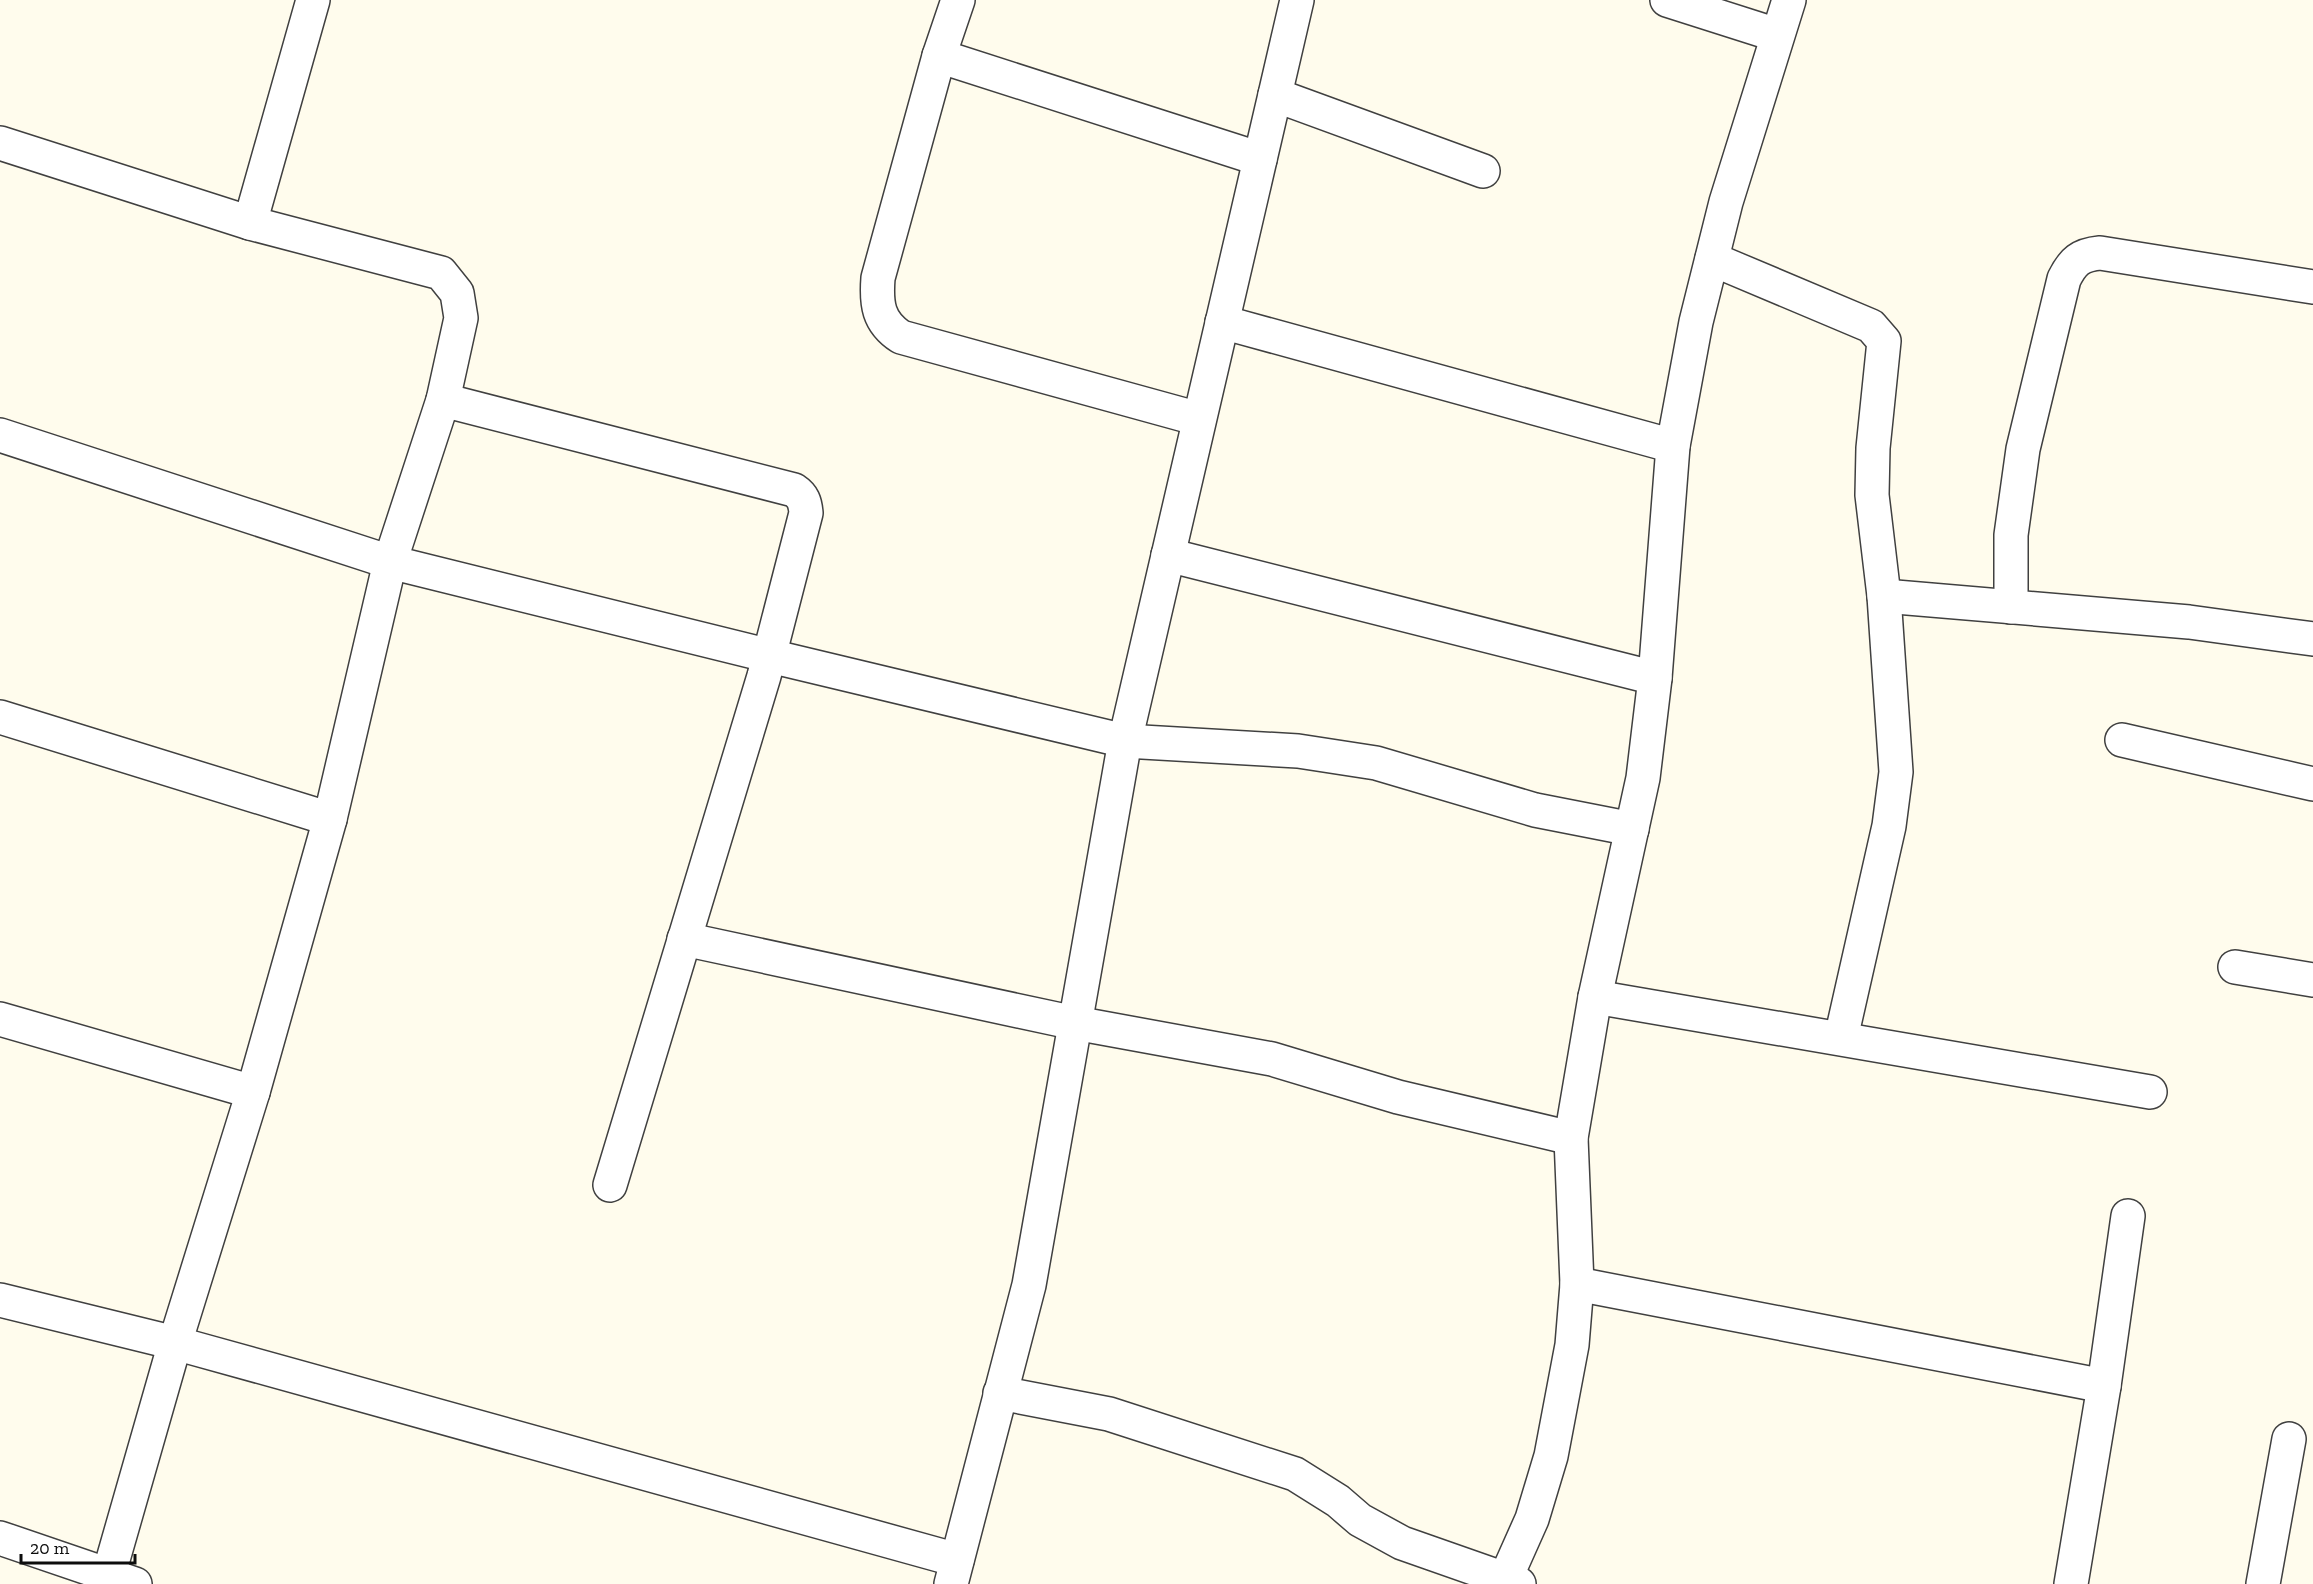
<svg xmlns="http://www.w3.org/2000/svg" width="2313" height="1584" font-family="'Zilla Slab',serif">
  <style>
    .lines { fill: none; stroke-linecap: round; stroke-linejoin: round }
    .minor-casing { stroke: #404040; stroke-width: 36 }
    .minor { stroke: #fff; stroke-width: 33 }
  </style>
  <rect width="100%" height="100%" fill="#fffced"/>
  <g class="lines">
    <g class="minor-casing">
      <g id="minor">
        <path d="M958 0 939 56 878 278C876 304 878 322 901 337L1199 419"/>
        <path d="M1667 0 1777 35"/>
        <path d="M939 56 1260 159"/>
        <path d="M1275 95 1483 171"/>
        <path d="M0 143 250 223 441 273 457 293 461 318 443 400 390 562 330 819 253 1092"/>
        <path d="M250 223 313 0"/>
        <path d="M1712 259 1871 326 1884 341 1873 448 1872 495 1884 596 1896 772 1889 826 1841 1038"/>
        <path d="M1222 322 1673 446"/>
        <path d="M443 400 794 490C803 496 805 502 806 513L764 676 610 1185"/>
        <path d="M0 435 390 562 770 656 1125 741 1298 751 1376 763 1535 810 1632 829"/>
        <path d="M1168 555 1655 678"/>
        <path d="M1884 596 2189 622 2313 639"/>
        <path d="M2011 607V535L2023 449 2064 279C2073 261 2080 255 2100 253L2313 287"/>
        <path d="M0 717 330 819"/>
        <path d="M2122 740 2313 784"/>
        <path d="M684 939 1075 1023 1272 1059 1398 1097 1571 1138"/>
        <path d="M2235 967 2313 980"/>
        <path d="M1595 997 2150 1092"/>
        <path d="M0 1019 253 1092 175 1343 106 1584"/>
        <path d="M1577 1284 2104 1386"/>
        <path d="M0 1300 175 1343 957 1560"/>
        <path d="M1000 1393 1109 1414 1295 1474 1338 1501 1360 1520 1402 1543 1519 1584"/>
        <path d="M0 1538 135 1584"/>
        <path d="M951 1584 1029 1285 1125 741 1297 0"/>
        <path d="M1503 1584 1532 1519 1551 1456 1572 1345 1577 1284 1571 1138 1595 997 1643 778 1655 678 1673 446 1696 322 1726 202 1789 0"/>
        <path d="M2071 1584 2104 1386 2128 1216"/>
        <path d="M2263 1584 2289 1439"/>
      </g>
    </g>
    <use href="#minor" class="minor"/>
  </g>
  <path d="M21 1554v9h114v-9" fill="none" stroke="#0d0d0d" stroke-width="3"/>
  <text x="30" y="1554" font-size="18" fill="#0d0d0d" stroke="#ffffff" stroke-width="4.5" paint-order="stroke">20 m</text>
</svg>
